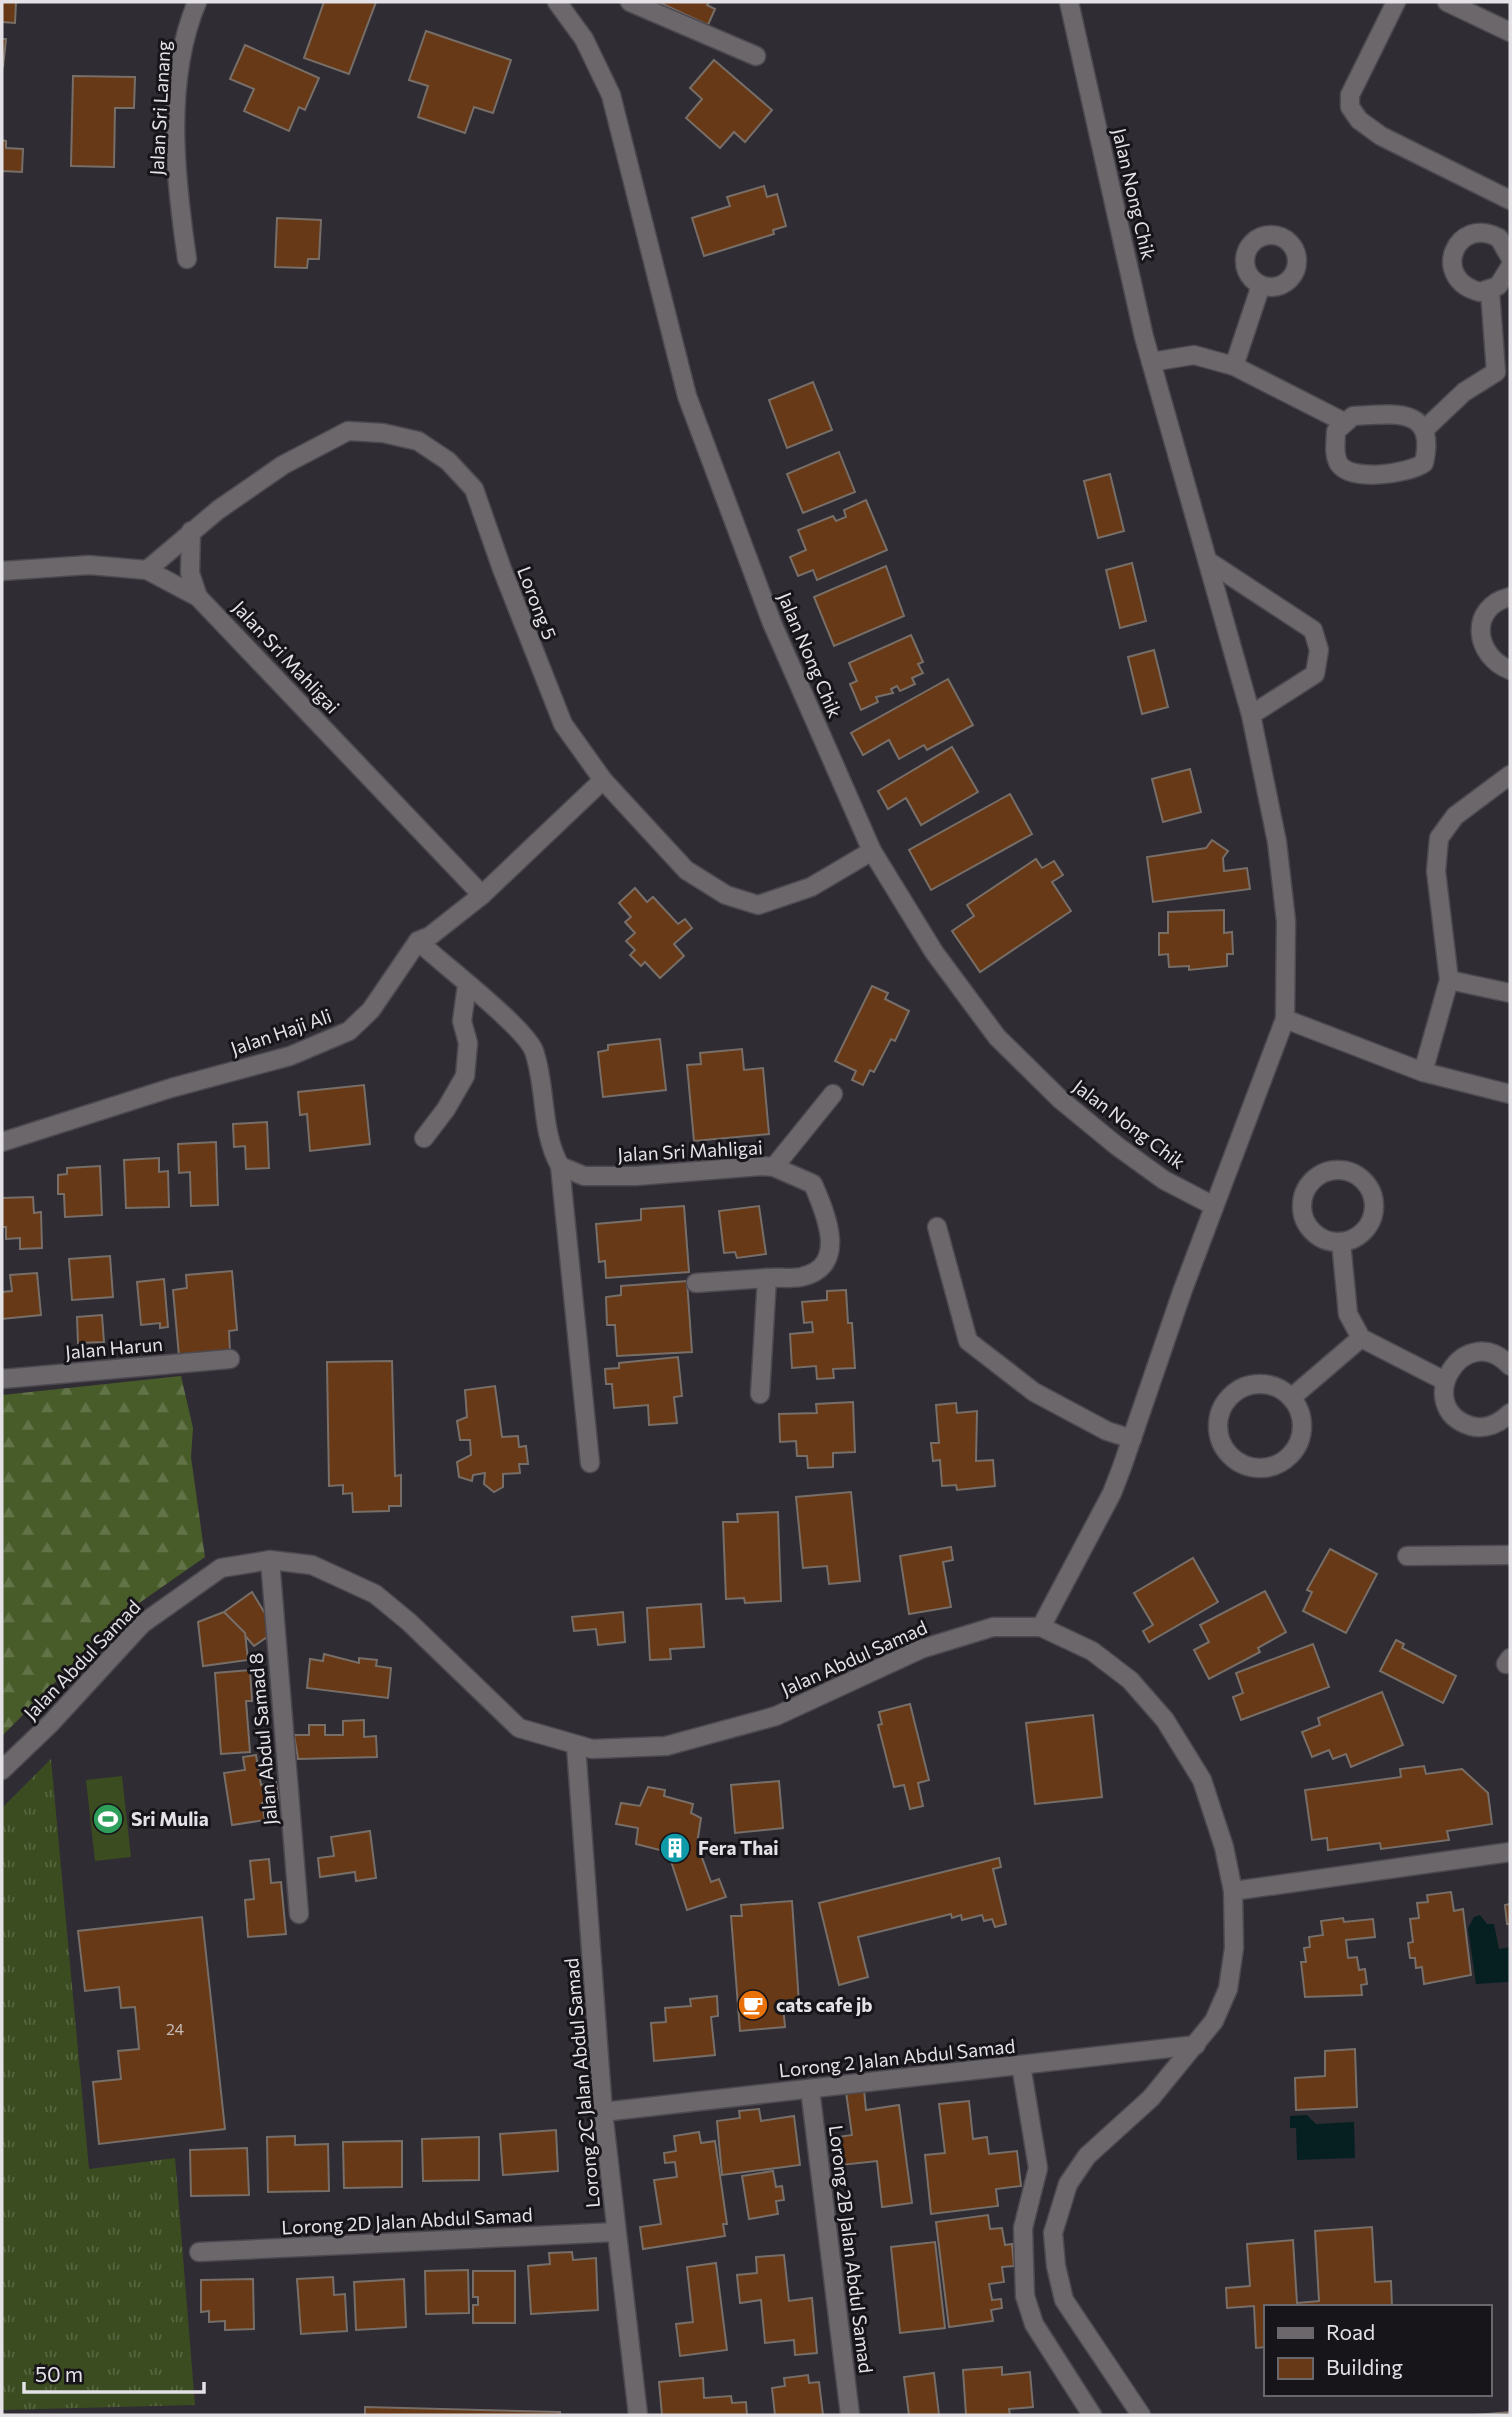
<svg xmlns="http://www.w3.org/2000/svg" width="1512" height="2417" font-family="Commissioner,sans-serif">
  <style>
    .grass { fill: url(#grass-tufts) }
    .forest { fill: url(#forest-firs) }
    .park { fill: #3b4c20 }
    .water { fill: #062022 }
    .building { fill: #673916; stroke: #776e68; stroke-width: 2 }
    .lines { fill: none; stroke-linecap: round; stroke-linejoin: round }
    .minor-casing { stroke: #4d4951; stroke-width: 21 }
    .tertiary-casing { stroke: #4d4951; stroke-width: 21 }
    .minor { stroke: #6b676a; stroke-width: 18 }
    .tertiary { stroke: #6b676a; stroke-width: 18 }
    .labels { text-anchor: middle; stroke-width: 6; stroke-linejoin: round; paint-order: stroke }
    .number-label { font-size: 16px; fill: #c5b8b3 }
    .street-label { font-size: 19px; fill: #e4e2e7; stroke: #171519 }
    .poi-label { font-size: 19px; font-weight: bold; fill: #e4e2e7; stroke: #171519; text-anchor: start }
  </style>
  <defs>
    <pattern id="grass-tufts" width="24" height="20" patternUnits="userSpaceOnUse" patternTransform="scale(1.75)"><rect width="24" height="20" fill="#3b4c20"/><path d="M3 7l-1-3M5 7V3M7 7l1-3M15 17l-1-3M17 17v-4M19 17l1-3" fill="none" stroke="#576640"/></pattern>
    <pattern id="forest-firs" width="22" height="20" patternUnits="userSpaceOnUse" patternTransform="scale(1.75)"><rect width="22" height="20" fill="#485c29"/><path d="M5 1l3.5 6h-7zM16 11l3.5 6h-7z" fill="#627348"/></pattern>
  </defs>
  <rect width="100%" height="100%" fill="#302c34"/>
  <path class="grass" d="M51 1759 89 2169 175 2158 195 2405 2 2410V1808Z"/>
  <path class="forest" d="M181 1376 193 1428 191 1457 205 1557 122 1615 2 1736V1395Z"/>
  <path class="park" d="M122 1776 131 1857 95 1861 86 1780Z"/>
  <g class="water">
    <path d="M1480 1915 1487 1924H1494L1499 1949 1510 1947V1982L1476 1984 1468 1928 1474 1917Z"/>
    <path d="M1307 2115 1316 2124 1354 2122 1355 2158 1297 2160 1296 2128H1290V2116Z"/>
  </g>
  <g class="building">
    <path d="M2 2H16L15 23 2 22Z"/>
    <path d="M324 2H376L349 74 304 58Z"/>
    <path d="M658 2H709L707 5 715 9 708 25Z"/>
    <path d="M426 31 511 60 493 113 474 107 465 133 418 117 428 86 409 80Z"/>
    <path d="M2 39H6L3 67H2Z"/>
    <path d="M245 45 319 78 305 110 299 107 289 131 244 111 254 89 230 79Z"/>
    <path d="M714 60 772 110 745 142 734 132 720 148 686 118 702 99 690 88Z"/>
    <path d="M73 76 135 77 134 108H115L114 167 71 166Z"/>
    <path d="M2 140 6 141V148L23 149 22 172 2 171Z"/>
    <path d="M764 186 767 197 777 194 786 226 773 230 774 234 704 256 692 218 730 206 727 197Z"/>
    <path d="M277 218 321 220 319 259H308L307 268 275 267Z"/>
    <path d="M813 382 832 430 787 448 769 400Z"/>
    <path d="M839 452 855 492 803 513 787 474Z"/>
    <path d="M1110 474 1124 531 1098 538 1084 481Z"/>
    <path d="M866 500 887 550 817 580 813 570 798 576 790 557 806 550 798 530 833 516 836 521 846 517 844 510Z"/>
    <path d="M1132 563 1146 621 1120 628 1106 570Z"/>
    <path d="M886 566 904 616 834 646 814 597Z"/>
    <path d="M911 635 923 662 918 664 923 673 912 678 915 684 900 691 897 686 891 689 893 693 876 697 878 702 861 710 850 684 857 681 849 663Z"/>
    <path d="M1154 650 1168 707 1142 714 1128 657Z"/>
    <path d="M948 679 973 725 927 750 924 745 899 759 889 740 863 755 851 733Z"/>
    <path d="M952 747 978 792 921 825 906 798 888 809 878 791Z"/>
    <path d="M1190 769 1201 812 1163 822 1152 779Z"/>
    <path d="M1010 794 1032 834 931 890 909 850Z"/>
    <path d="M1212 840 1228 851 1223 858 1224 871 1247 868 1250 889 1153 902 1147 857 1206 848Z"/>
    <path d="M1036 859 1042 868 1054 861 1063 875 1052 882 1071 911 980 972 952 931 974 916 967 905Z"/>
    <path d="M635 888 647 902 653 897 678 924 685 919 692 928 674 944 684 956 660 978 645 962 641 966 630 955 635 950 626 941 635 933 625 922 631 917 619 903Z"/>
    <path d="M1224 910V933L1232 932 1233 954H1227V966L1189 970V966L1169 967 1168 954 1159 955V933H1168V912Z"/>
    <path d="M872 986 888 993 885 999 909 1011 895 1041 891 1039 874 1072 870 1070 863 1085 852 1080 856 1071 835 1061Z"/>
    <path d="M660 1039 666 1090 603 1097 598 1052 608 1050V1045Z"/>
    <path d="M742 1049 744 1070 763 1068 769 1134 694 1141 687 1065 701 1064 700 1053Z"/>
    <path d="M364 1085 370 1144 310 1151 307 1114 300 1115 298 1092Z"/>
    <path d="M267 1122 269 1168 246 1169 245 1146 234 1147 233 1124Z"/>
    <path d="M216 1142 218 1205 191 1206 190 1172 179 1173 178 1144Z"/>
    <path d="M159 1158V1172L168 1171 169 1207 126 1208 124 1160Z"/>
    <path d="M100 1166 102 1215 65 1217 64 1194H58V1175L67 1174V1168Z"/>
    <path d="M33 1197 34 1213 41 1212 42 1248 20 1249V1238L6 1239V1227H2V1198Z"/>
    <path d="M684 1206 689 1272 606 1278 605 1261 599 1262 596 1224 641 1220V1209Z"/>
    <path d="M759 1206 766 1254 737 1258 735 1252 724 1253 719 1211Z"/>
    <path d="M110 1256 113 1297 72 1300 69 1259Z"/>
    <path d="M232 1271 237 1330 229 1331 230 1351 179 1356 173 1290 187 1288 186 1275Z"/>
    <path d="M37 1273 41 1315 2 1319V1292L12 1291 10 1275Z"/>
    <path d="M164 1279 168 1327 160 1328V1323L141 1325 137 1282Z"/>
    <path d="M687 1281 692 1352 617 1356 615 1325H607L606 1297 621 1295V1286Z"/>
    <path d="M846 1290 848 1323H852L855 1368 833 1369 834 1378 817 1379 816 1366 792 1368 790 1334 813 1332 812 1322 804 1323 802 1302 827 1300V1291Z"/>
    <path d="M102 1315 104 1342 78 1343 77 1317Z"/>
    <path d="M678 1357 682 1396 674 1397 677 1423 649 1425 648 1405 614 1408 612 1384H606L605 1369 619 1368V1363Z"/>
    <path d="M392 1361 395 1476 401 1475V1506H389V1511L353 1512 352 1493 343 1494V1485L329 1486 327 1362Z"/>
    <path d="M495 1386 502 1437 518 1436 519 1447 526 1446 528 1464H519L520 1473 503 1474V1487L494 1492 484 1484 485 1473 473 1475 472 1481 459 1477 457 1462 471 1455 470 1440H460L457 1421 467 1417 465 1390Z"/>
    <path d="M853 1402 855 1452 833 1453V1467L808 1468 807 1456H797L796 1441 780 1442 779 1414 817 1413 816 1404Z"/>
    <path d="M956 1403 957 1413 977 1411 976 1461 993 1460 995 1486 957 1490 956 1485 942 1486 940 1460 933 1461 931 1443H939L936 1405Z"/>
    <path d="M851 1492 860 1581 829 1584 827 1566 803 1568 796 1497Z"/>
    <path d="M778 1512 781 1601 745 1603 744 1598 726 1599 723 1522H738L737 1514Z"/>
    <path d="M951 1547 953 1560 943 1562 951 1607 909 1614 900 1556Z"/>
    <path d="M1330 1549 1377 1574 1346 1633 1303 1611 1312 1592 1307 1590Z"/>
    <path d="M1193 1558 1218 1602 1149 1642 1143 1631 1153 1625 1134 1593Z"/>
    <path d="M1265 1591 1286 1632 1258 1648 1260 1652 1209 1679 1194 1650 1209 1642 1200 1625Z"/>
    <path d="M252 1592 266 1615 267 1637 254 1646 224 1612Z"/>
    <path d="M701 1604 704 1647 670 1649 671 1659 650 1660 647 1608Z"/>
    <path d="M224 1612 245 1633 248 1660 203 1666 198 1622Z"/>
    <path d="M623 1612 625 1642 598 1645 596 1629 574 1631 572 1617Z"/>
    <path d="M1396 1640 1404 1644 1402 1648 1456 1676 1443 1703 1380 1671Z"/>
    <path d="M1313 1644 1329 1687 1241 1720 1233 1697 1243 1693 1236 1673Z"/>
    <path d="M324 1654 359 1663V1658L377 1660 376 1666 391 1668 388 1698 307 1688 310 1659 323 1661Z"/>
    <path d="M250 1670 252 1701H246L250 1752 221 1754 215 1673Z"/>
    <path d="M1382 1692 1403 1745 1351 1767 1346 1754 1333 1759 1329 1750 1312 1757 1302 1732 1320 1725 1318 1718Z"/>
    <path d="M910 1704 929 1780 918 1783 923 1806 910 1809 904 1785 894 1787 878 1725 882 1724 879 1712Z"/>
    <path d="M1093 1715 1102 1797 1035 1804 1026 1723Z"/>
    <path d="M364 1720V1737L376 1736 377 1757 298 1759 294 1735H309V1725H325V1735H343V1721Z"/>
    <path d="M256 1755 261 1785 276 1782 279 1800 262 1803 265 1820 232 1825 224 1773 245 1770 243 1757Z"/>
    <path d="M1424 1766 1426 1774 1462 1769 1488 1793 1492 1824 1447 1831 1449 1840 1381 1849 1380 1843 1328 1850 1327 1838 1312 1840 1305 1790 1401 1777 1400 1769Z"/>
    <path d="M779 1781 783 1828 735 1833 731 1785Z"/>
    <path d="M648 1787 665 1790 664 1796 693 1804 691 1813 701 1818 697 1844 711 1882 719 1879 726 1897 687 1910 668 1852 636 1844 638 1828 616 1824 621 1803 640 1806Z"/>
    <path d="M370 1831 376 1878 356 1881 355 1872 320 1877 318 1858 334 1856 331 1837Z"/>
    <path d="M999 1858 1001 1867 993 1869 1006 1924 995 1927 992 1919 984 1921 982 1915 962 1920 961 1915 952 1918 951 1914 858 1937 868 1977 839 1985 819 1903Z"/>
    <path d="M269 1859 271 1883 281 1882 286 1934 248 1937 245 1900 254 1899 250 1861Z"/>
    <path d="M1451 1892 1454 1911 1463 1909 1471 1975 1424 1984 1422 1967 1416 1968 1415 1958H1410L1408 1943 1413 1942 1410 1919 1419 1918 1417 1903 1428 1902 1427 1895Z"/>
    <path d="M792 1901 799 2003 783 2005 785 2027 740 2031 731 1916H742L741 1905Z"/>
    <path d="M1510 1904V1924H1507L1505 1905Z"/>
    <path d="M202 1917 225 2129 99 2144 93 2082 121 2079 118 2051 139 2049 135 2007 121 2008 119 1987 85 1991 78 1931Z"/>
    <path d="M1343 1918 1344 1922 1373 1919 1375 1937 1346 1940 1348 1958 1357 1957 1359 1970 1365 1969 1367 1984 1361 1985 1362 1995 1305 1997 1301 1962H1306L1304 1948 1310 1947 1309 1937 1323 1935 1321 1921Z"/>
    <path d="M717 1996 718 2016 711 2017 715 2055 654 2061 651 2023 666 2022 665 2008 691 2006 690 1999Z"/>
    <path d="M1355 2049 1357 2107 1296 2110 1295 2078 1325 2076V2051Z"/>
    <path d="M864 2090 866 2110 899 2105 912 2203 882 2207 877 2161 841 2165 838 2137 852 2135 846 2092Z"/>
    <path d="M969 2101 973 2139 987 2137 989 2154 1017 2151 1021 2186 996 2189 998 2206 931 2214 925 2155 945 2153 939 2104Z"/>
    <path d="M759 2109 761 2121 794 2116 800 2165 722 2175 717 2121 740 2118 739 2111Z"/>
    <path d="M556 2130 558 2171 503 2175 500 2134Z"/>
    <path d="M699 2132 701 2143 715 2141 727 2224H723L725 2236 643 2249 640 2227 661 2224 654 2180 677 2177 675 2162 665 2163 664 2153 676 2151 674 2136Z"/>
    <path d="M295 2136V2145L328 2144 329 2191 268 2192 267 2137Z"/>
    <path d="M479 2137V2180L423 2181 422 2139Z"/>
    <path d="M402 2141V2187L344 2188 343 2142Z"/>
    <path d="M247 2148 249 2195 191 2196 190 2150Z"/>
    <path d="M773 2171 776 2187 782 2186 784 2200 776 2201 778 2214 749 2219 742 2176Z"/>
    <path d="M988 2215 990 2229 1002 2228 1005 2245 1012 2244 1014 2266 1002 2267 1004 2282 989 2284 992 2300 1001 2299 1002 2308 991 2310 993 2321 949 2327 936 2222Z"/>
    <path d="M1372 2227 1375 2282 1391 2281 1392 2307H1265V2347L1256 2348 1254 2306 1227 2308 1226 2288 1250 2286 1247 2244 1293 2240 1297 2303 1319 2301 1315 2231Z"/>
    <path d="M935 2242 945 2328 900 2333 891 2247Z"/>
    <path d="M572 2252 573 2260 596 2258 598 2310 531 2314 528 2266 550 2264 549 2253Z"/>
    <path d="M784 2255 789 2301 812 2298 817 2353 795 2355 794 2340 765 2343 761 2300 740 2303 737 2275 757 2273 756 2257Z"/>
    <path d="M716 2263 727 2350 680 2356 676 2324 693 2322 687 2267Z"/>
    <path d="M468 2270 469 2313 426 2314 425 2271Z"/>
    <path d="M473 2271H515V2323H473V2305H478V2297H473Z"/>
    <path d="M333 2277 334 2295 345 2294 347 2331 301 2334 297 2279Z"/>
    <path d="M253 2279 254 2329 225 2330V2321L209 2322V2311L201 2312V2280Z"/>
    <path d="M404 2279 406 2327 356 2330 354 2282Z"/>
    <path d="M1002 2367V2375L1030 2372 1033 2407 1009 2409 1010 2415H966L963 2370Z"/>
    <path d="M934 2373 939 2415H909L904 2377Z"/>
    <path d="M808 2375 809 2383 819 2382 823 2415H775L772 2388 785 2386 784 2378Z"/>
    <path d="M703 2378 704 2398 731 2396 732 2403 746 2402 747 2415H662L659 2382Z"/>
    <path d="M365 2407 560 2412V2415H365Z"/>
    <path d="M1510 2412V2415H1475Z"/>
  </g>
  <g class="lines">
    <g class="minor-casing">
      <g id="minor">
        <path d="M557 2 584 39 611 95 687 396 772 623 872 851 934 952 997 1037 1061 1100 1117 1146 1164 1180 1214 1206"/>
        <path d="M630 2 756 56"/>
        <path d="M1396 2 1350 95V107L1359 120 1381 136 1510 200"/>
        <path d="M1447 2 1510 32"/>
        <circle cx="1271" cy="261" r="26"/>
        <path d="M1510 257 1499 238C1456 214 1429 279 1480 292L1498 286 1510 267"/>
        <path d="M187 259C175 176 164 81 197 2"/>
        <path d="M1490 291 1496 372"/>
        <path d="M1151 362 1194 355 1234 366 1344 422"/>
        <path d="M1234 366 1261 285"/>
        <path d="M1353 416C1394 414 1437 406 1424 463 1408 474 1351 482 1339 464 1333 454 1336 441 1336 431Z"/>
        <path d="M1425 429 1464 392 1496 372"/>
        <path d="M191 531 190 573 198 597"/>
        <path d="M1211 563 1313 630 1319 650 1315 674 1251 715"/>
        <path d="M147 570 218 510 283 465 348 431 383 433 418 441 448 461 474 489 502 569 563 724 603 780 686 870 726 895 758 905 811 887 872 851"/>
        <path d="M2 571 89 565 147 570 198 597 482 895"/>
        <path d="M1510 597C1468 607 1474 656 1510 670"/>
        <path d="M418 941C441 963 525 1027 534 1051 547 1089 540 1130 560 1166L584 1176H636L761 1166 774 1167 813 1184C826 1214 849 1267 801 1277 790 1279 778 1277 767 1278L760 1394"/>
        <path d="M1449 980 1510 993"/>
        <path d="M1285 1019 1423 1072 1510 1094"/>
        <path d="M1423 1072 1449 980 1436 871 1439 838 1455 816 1510 775"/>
        <path d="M424 1138 446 1109 465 1076 468 1043 462 1021 467 985"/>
        <path d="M2 1142 171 1088 290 1056 349 1031 371 1010 418 941 430 936 482 895 603 780"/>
        <path d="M560 1166 590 1463"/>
        <path d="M774 1167 833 1094"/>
        <circle cx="1338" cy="1206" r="36"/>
        <path d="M937 1227 968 1341 1034 1392 1107 1431 1132 1439"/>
        <path d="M1341 1242 1348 1314 1361 1338 1445 1381"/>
        <path d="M696 1283 767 1278"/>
        <path d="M1510 1366C1465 1317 1410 1407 1471 1426 1486 1430 1500 1423 1510 1413"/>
        <path d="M2 1379 230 1359"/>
        <circle cx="1260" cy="1426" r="42"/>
        <path d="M1291 1398 1361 1338"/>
        <path d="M1407 1556 1510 1555"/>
        <path d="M270 1560 299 1914"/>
        <path d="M1041 1627 1112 1493 1122 1467 1182 1292 1285 1019 1286 921 1277 842 1251 715 1144 337 1069 2"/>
        <path d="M1506 1664 1510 1658"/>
        <path d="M576 1746 603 2112 638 2415"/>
        <path d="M1233 1891 1510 1852"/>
        <path d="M1021 2065 1038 2168 1023 2228 1025 2296 1034 2324 1092 2415"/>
        <path d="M810 2089 850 2415"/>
        <path d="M603 2112 1196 2045"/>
        <path d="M199 2252 616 2232"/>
      </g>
    </g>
    <g class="tertiary-casing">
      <path id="tertiary" d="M2 1770 51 1723 142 1624 221 1568 270 1560 312 1565 375 1594 409 1622 519 1728 592 1749 666 1746 776 1716 921 1649 993 1627H1041L1092 1651 1130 1680 1165 1720 1202 1780 1224 1847 1233 1891 1234 1948 1228 1989 1214 2021 1151 2098 1087 2156 1068 2184 1053 2233 1056 2266 1064 2300 1141 2415"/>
    </g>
    <use href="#minor" class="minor"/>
    <use href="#tertiary" class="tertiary"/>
  </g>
  <defs>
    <g id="stadium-disc" transform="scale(1.575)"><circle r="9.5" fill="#2e9e5b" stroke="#171519"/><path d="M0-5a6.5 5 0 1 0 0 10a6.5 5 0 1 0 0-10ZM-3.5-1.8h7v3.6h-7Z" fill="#fff"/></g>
    <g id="building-disc" transform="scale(1.575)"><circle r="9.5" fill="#0f9aa8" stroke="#171519"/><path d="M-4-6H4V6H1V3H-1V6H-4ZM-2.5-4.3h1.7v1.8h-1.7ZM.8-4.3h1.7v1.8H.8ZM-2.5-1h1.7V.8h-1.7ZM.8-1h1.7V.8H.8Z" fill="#fff"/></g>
    <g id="cafe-disc" transform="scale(1.575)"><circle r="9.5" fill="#e8710a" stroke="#171519"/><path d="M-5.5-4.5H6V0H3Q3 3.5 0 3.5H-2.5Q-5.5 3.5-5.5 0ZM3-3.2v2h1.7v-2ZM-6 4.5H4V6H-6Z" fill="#fff"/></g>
  </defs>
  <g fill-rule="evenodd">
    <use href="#stadium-disc" x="108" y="1819"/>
    <use href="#building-disc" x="675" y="1848"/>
    <use href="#cafe-disc" x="753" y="2005"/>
  </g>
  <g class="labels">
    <g class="number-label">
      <text x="175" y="2035">24</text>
    </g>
    <g class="street-label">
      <text transform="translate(160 108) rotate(-87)" y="7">Jalan Sri Lanang</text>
      <text transform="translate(1134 194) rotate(77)" y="7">Jalan Nong Chik</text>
      <text transform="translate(537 603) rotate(69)" y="7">Lorong 5</text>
      <text transform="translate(810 655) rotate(67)" y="7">Jalan Nong Chik</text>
      <text transform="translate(286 657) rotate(47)" y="7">Jalan Sri Mahligai</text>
      <text transform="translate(281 1032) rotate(-19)" y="7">Jalan Haji Ali</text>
      <text transform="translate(1129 1124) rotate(37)" y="7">Jalan Nong Chik</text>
      <text transform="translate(690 1151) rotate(-3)" y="7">Jalan Sri Mahligai</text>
      <text transform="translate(114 1348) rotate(-5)" y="7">Jalan Harun</text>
      <text transform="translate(854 1658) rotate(-24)" y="7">Jalan Abdul Samad</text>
      <text transform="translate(82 1660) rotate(-46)" y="7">Jalan Abdul Samad</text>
      <text transform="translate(263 1739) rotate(-95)" y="7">Jalan Abdul Samad 8</text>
      <text transform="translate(897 2058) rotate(-6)" y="7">Lorong 2 Jalan Abdul Samad</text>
      <text transform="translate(582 2083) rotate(-95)" y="7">Lorong 2C Jalan Abdul Samad</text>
      <text transform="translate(407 2221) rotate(-3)" y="7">Lorong 2D Jalan Abdul Samad</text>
      <text transform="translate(851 2249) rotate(83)" y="7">Lorong 2B Jalan Abdul Samad</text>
    </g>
    <g class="poi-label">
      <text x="131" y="1826">Sri Mulia</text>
      <text x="698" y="1855">Fera Thai</text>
      <text x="776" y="2012">cats cafe jb</text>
    </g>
  </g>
  <rect width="1512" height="2417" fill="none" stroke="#e4e2e7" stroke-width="7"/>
  <rect x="1264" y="2305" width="228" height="91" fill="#171519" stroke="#69676b" stroke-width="2"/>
  <rect x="1278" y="2328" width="35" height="10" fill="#6b676a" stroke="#69676b" stroke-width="2"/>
  <text x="1326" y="2340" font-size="21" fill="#e4e2e7">Road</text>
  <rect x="1278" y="2358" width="35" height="21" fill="#673916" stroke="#69676b" stroke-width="2"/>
  <text x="1326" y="2375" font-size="21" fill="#e4e2e7">Building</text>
  <path d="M24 2382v10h180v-10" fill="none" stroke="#e4e2e7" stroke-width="3.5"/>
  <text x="35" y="2382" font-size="21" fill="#e4e2e7" stroke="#171519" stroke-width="5" paint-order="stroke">50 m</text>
</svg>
